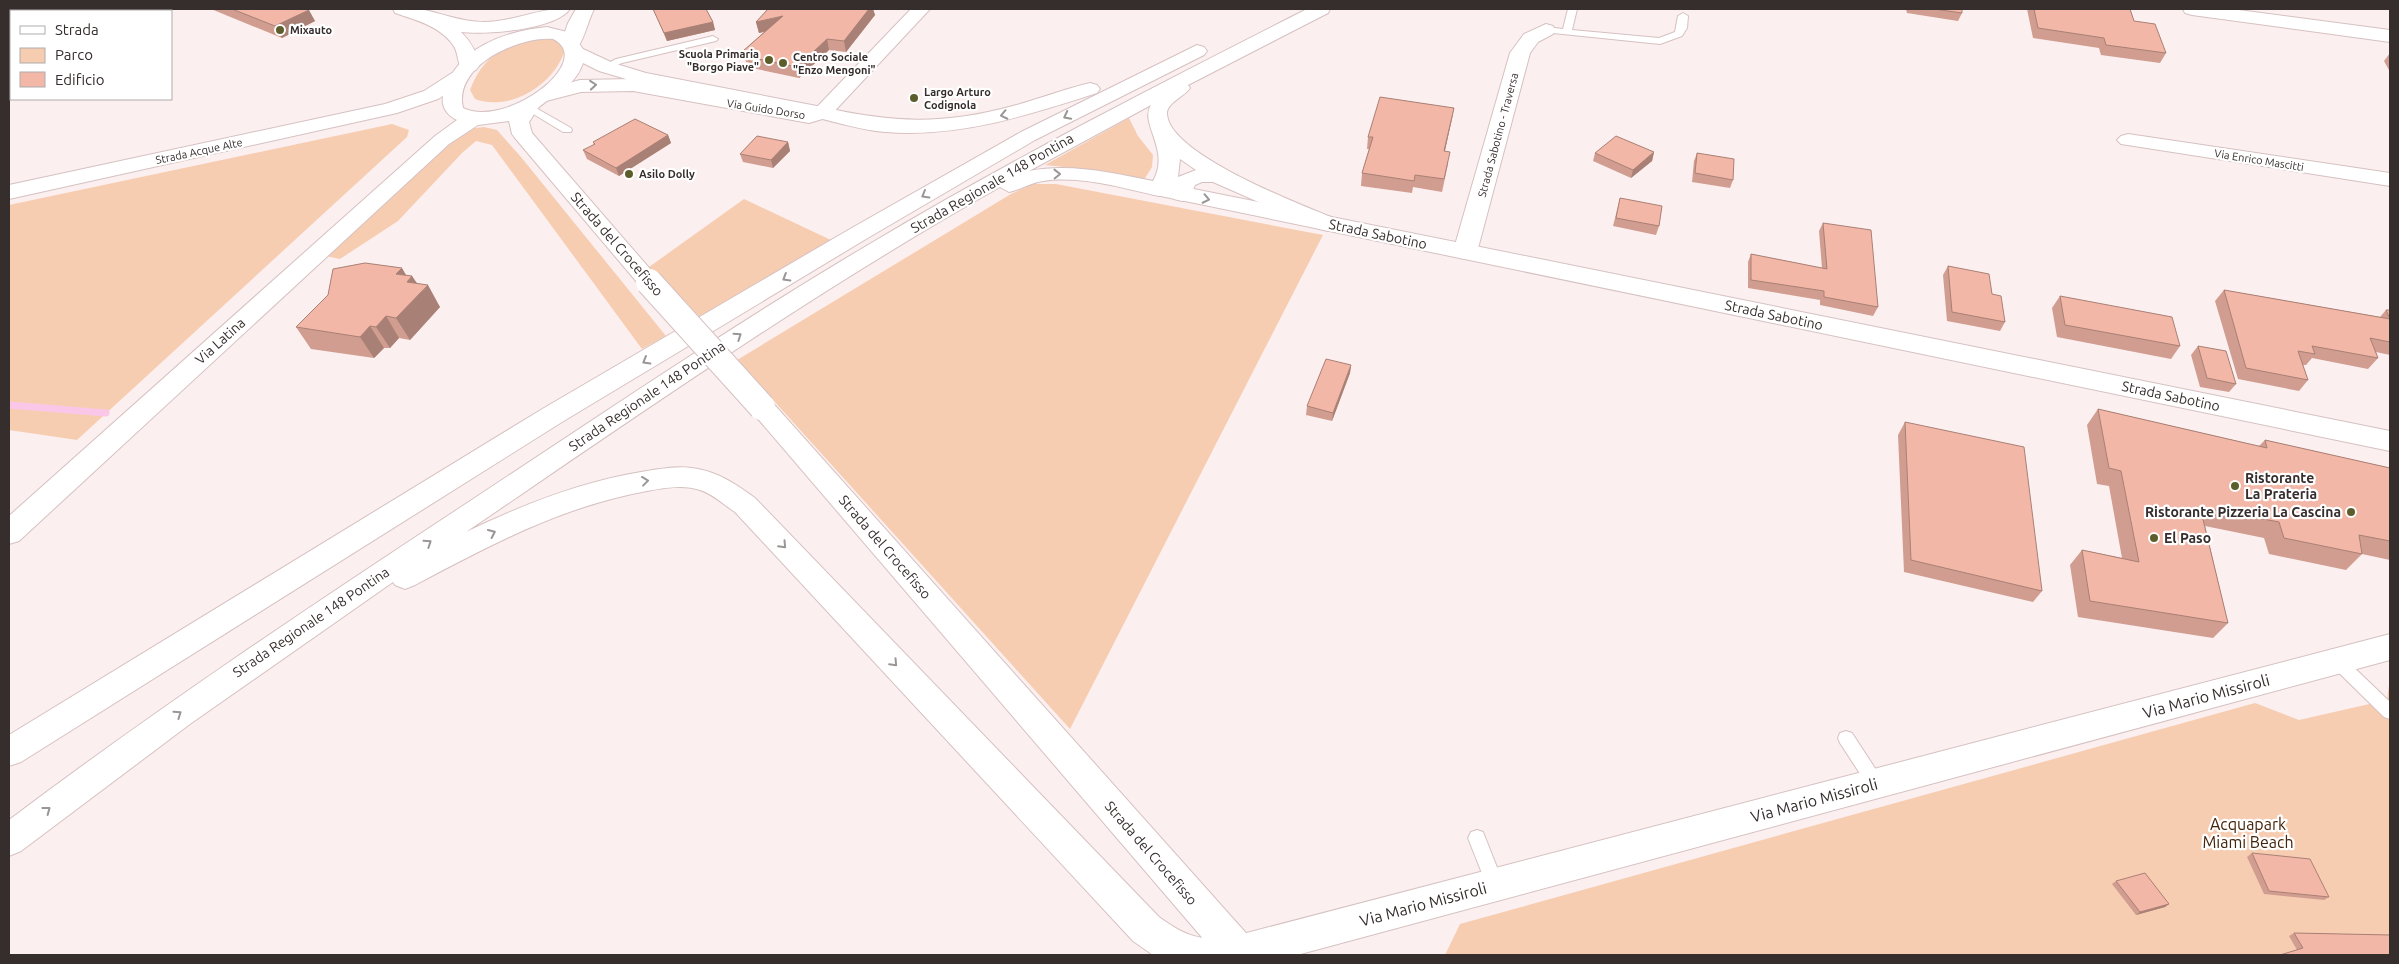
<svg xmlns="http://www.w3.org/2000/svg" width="2399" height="964" font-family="Ubuntu,sans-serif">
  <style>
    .green { fill: #f7cdb2 }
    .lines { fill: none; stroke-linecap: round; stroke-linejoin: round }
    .stream { stroke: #fbc7e8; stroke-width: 7 }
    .lane-casing { stroke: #d6c1c1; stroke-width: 2 }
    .street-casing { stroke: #d6c1c1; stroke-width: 2 }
    .secondary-casing { stroke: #d6c1c1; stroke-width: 2 }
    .primary-casing { stroke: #d6c1c1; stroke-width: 2 }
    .highway-casing { stroke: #d6c1c1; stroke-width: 2 }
    .lane { fill: #fff; fill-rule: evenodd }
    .street { fill: #fff; fill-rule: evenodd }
    .secondary { fill: #fff; fill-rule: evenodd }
    .primary { fill: #fff; fill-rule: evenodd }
    .highway { fill: #fff; fill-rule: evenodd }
    .primary-bridge-casing { stroke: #d6c1c1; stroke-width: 28; stroke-linecap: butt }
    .primary-bridge { stroke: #fff; stroke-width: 26 }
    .wall { fill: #d09d90 }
    .shaded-wall { fill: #a98075 }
    .building { fill: #f2b7a7; stroke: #a98075 }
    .oneway { stroke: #9a9696 }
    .poi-dot { fill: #5c5d2b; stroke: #fff; stroke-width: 2 }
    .labels { text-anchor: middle; stroke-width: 4.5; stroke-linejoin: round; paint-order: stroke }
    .far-poi-label { font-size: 11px; font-weight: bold; fill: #362d2d; stroke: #fff; text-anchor: start }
    .far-street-label { font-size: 11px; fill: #362d2d; stroke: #fff }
    .street-label { font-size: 14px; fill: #362d2d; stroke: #fff }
    .poi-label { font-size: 14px; font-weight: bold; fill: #362d2d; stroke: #fff; text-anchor: start }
    .near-street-label { font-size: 16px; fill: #362d2d; stroke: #fff }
    .near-park-label { font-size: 16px; fill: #43230a; stroke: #fff }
  </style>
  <rect width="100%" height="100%" fill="#fcefef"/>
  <g class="green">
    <path d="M549 38 561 42 565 50C554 85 510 112 475 99L470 90C483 54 511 39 549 38Z"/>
    <path d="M1129 118 1138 136 1153 155 1152 167 1142 183 1073 168 1045 165Z"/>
    <path d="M392 124 409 130 407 137 77 440 9 430V205Z"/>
    <path d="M484 127 497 130 521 157 666 336 642 349 492 145 476 141 462 153 398 221 340 259 326 256 446 143 468 129Z"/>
    <path d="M1032 184H1056L1323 235 1070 729 737 360 1011 194Z"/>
    <path d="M744 199 833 241 703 320 649 267Z"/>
    <path d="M2390 677V955H1445L1460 924 2255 703 2299 720 2387 700Z"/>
  </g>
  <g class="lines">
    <path class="stream" d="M9 405 106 413"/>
    <g class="lane-casing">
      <g id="lane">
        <path d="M1568 9H1577L1572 30 1659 38 1675 32 1678 16 1683 13 1688 16 1687 28 1682 36 1660 44 1543 32 1541 30 1546 27 1563 29Z"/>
        <path d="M713 36 718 39 716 41 622 63 606 70 601 67 616 59Z"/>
        <path d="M529 104 571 128 572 130 571 132H563L525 109V105Z"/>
        <path d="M2337 655 2342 656 2390 702V719L2384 717 2332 666 2329 661 2332 656Z"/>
        <path d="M1846 731 1852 733 1882 779 1884 784 1882 789 1876 791 1870 789 1840 743 1838 738 1840 733Z"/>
        <path d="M1477 830 1483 832 1504 885 1501 891 1495 893 1489 891 1468 838 1471 832Z"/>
      </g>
    </g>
    <g class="street-casing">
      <g id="street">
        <path d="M911 9H930L829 117 809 123 633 91 581 92 546 101 539 99 536 95 539 91 580 80 633 79 808 111 815 109Z"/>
        <path d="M2183 9H2231L2390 30V42L2192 15 2185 13Z"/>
        <path d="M1546 24 1553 26 1555 30 1553 34 1538 42 1530 53 1477 252 1473 257 1465 259 1457 257 1453 252 1510 53 1524 34Z"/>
        <rect x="9" y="36" width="2" height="12"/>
        <path d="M9 64 11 65V77L9 76Z"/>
        <path d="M11 86V98L9 99V87Z"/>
        <path d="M2128 134 2390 173V186L2121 144 2117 140 2121 136Z"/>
      </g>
    </g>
    <g class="secondary-casing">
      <g id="secondary">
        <path d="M393 9C401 8 412 7 420 9 441 13 461 22 484 22 514 22 540 7 570 9 555 30 485 35 461 32 471 42 477 52 479 66L476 70 469 72 462 70C458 64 458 55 455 48 443 27 416 20 395 13Z"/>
        <path d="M576 9H594C588 21 585 37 578 47L571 49 564 47 561 43 568 23Z"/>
        <path d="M459 71 466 73 469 77 466 81 438 99 397 113 9 199V185L385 104 424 91 452 73Z"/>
        <path d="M1159 182 2390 431V451L1151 194 1148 189 1151 184Z"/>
        <path d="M2390 634V660L1297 955H1222L1221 953 1226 940 1239 935Z"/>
      </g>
    </g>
    <g class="primary-casing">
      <g id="primary">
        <path d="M547 27 571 33 583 49 613 63 646 73 822 107 829 109 832 113 829 117 822 119 643 84 599 71 583 63C575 87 555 93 538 108 535 112 532 118 529 122L532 133 657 277 661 282 657 287 649 290 641 287 515 138 512 134 509 121 478 125 449 144 19 541 9 544V516L435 136 457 120C445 114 440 105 444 92 457 48 505 31 547 27ZM553 39C597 61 506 129 463 108 453 65 520 36 553 39Z"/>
        <path d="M762 398 771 401 1254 942 1259 955H1217L753 413 749 407 753 401Z"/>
      </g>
    </g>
    <g class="highway-casing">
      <g id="highway">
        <path d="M1307 9H1330L1328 13 1188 85 1190 88C1185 96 1167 103 1167 113 1167 154 1302 205 1336 219L1339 224 1336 229 1328 231 1320 229 1213 182H1202L1195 185 1190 199 1182 201 1174 199 1171 194V188L1167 194 1159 196C1122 188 1081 175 1043 181 1031 183 1021 189 1009 192L1000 187C815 291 641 413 466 532 522 505 580 482 641 472 660 469 679 465 698 469 720 473 737 485 755 498L1159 917C1173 927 1191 939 1209 938 1225 936 1237 934 1252 940L1256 955H1153L1133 941 735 512C724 505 713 494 700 490 684 484 663 488 647 491 563 506 490 545 415 585L405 589 395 585 393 582 190 724 21 851 9 856V820C155 710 306 609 458 509 596 418 731 326 873 242 1014 158 1161 83 1307 9ZM1151 105C1139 124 1171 150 1153 181 1112 173 1071 163 1029 171ZM1180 159 1196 170 1178 177Z"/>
        <path d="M1197 45 1204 47 1207 51 1204 55 1035 140 866 239 562 422 21 762 9 766V735L544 408 850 229 1021 132Z"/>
        <path d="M1090 83 1097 85 1100 89 1097 93C1029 115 958 138 885 132 862 130 838 123 815 117L812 113 815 109 822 107C893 123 943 125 1013 106 1039 99 1064 89 1090 83Z"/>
      </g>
    </g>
    <use href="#lane" class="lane"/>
    <use href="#street" class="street"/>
    <use href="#secondary" class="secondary"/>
    <use href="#primary" class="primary"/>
    <use href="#highway" class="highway"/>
    <g class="primary-bridge-casing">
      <path id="primary-bridge" d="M649 282 762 407"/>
    </g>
    <use href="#primary-bridge" class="primary-bridge"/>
  </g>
  <g class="wall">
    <path d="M9 9H85L77 11H11V30H9Z"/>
    <path d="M211 9H306L315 21 282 38Z"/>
    <path d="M639 9H706L713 22 715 30 667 41 653 9Z"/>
    <path d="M768 9H873L875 15 846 52 829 50 799 78 752 68 751 63 746 62 743 51 765 31 759 33 756 22Z"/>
    <path d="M1906 9H1962V13L1958 21 1907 13Z"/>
    <path d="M2027 9H2130L2134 21 2166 53 2160 63 2101 55 2099 48 2033 38Z"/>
    <path d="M2390 53V72L2384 61Z"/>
    <path d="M1454 108 1445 151 1448 164 1442 192 1413 187 1412 193 1361 186 1362 173 1369 149H1367L1368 137Z"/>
    <path d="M668 135 671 143 619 176 587 159 583 150 594 145 593 142Z"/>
    <path d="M788 142 790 151 773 168 743 162 740 154Z"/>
    <path d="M1654 152 1652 161 1631 178 1593 161 1595 153Z"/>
    <path d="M1697 153 1733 180 1730 188 1692 182 1694 161Z"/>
    <path d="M1620 198 1659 226 1656 235 1613 226Z"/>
    <path d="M1823 223 1878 307 1873 316 1820 305V300L1748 288V262L1751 254 1822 268 1819 231Z"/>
    <path d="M1948 266 1992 294 2005 322 2000 331 1947 321 1943 275Z"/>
    <path d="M406 275 412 276 417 283 440 307 410 340 399 338 390 348H384L374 358 311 349 296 327Z"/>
    <path d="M2224 290 2380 317 2386 310H2390V355L2376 352 2378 358 2368 369 2312 358 2306 365H2303L2308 380 2299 391 2238 379 2215 301Z"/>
    <path d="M2060 296 2180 346 2171 359 2057 337 2052 308Z"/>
    <path d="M2198 346 2236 384 2229 392 2200 387 2191 355Z"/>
    <path d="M1351 365 1350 373 1332 421 1306 415 1307 406Z"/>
    <path d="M2098 409 2259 446 2265 440 2390 468V560L2362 554 2346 570 2269 554 2264 538 2205 526 2228 623 2213 638 2078 617 2070 565 2082 550 2122 558 2109 486 2097 484 2087 425Z"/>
    <path d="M1905 422 2042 591 2033 602 1904 572 1898 435Z"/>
    <path d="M2252 853 2329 897 2324 900 2264 894 2247 857Z"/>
    <path d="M2116 881 2169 904 2165 907 2136 915 2112 884Z"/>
    <path d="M2294 933 2390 935 2297 950 2289 936Z"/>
  </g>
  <g class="shaded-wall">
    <path d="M10 9H42L44 11H11V30H9V10Z"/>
    <path d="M49 9H85L77 11H51Z"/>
    <path d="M865 9H873L875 15 846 52 844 41Z"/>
    <path d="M309 10 315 21 282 38 275 26Z"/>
    <path d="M783 16 786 27 759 33 756 22Z"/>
    <path d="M713 22 715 30 667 41 664 33Z"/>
    <path d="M827 39 829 50 799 78 797 67Z"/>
    <path d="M1454 108 1452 119 1442 163 1444 151Z"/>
    <path d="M668 135 671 143 619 176 616 168Z"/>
    <path d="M788 142 790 151 773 168 771 160Z"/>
    <path d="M1654 152 1652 161 1631 178 1633 170Z"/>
    <path d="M402 268 409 280 412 276 422 292 428 285 440 307 410 340 396 318V274Z"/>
    <path d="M386 316 399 338 390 348 376 327Z"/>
    <path d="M370 326 384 348 374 358 360 337Z"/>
    <path d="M1351 365 1350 373 1332 421 1333 413Z"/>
    <path d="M2169 904 2165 907 2136 915 2140 912Z"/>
  </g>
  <g class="building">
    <path d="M232 9H306L309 10 275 26Z"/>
    <path d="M653 9H706L713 22 664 33Z"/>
    <path d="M768 9H869L844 41 827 39 797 67 749 57 753 53 743 51 783 16 756 22Z"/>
    <path d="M1934 9H1962V13Z"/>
    <path d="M2034 9H2130L2134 21 2155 24 2166 53 2106 45 2104 38 2038 28Z"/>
    <path d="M1380 97 1454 108 1444 151 1450 152 1444 179 1415 175 1414 181 1362 173 1373 137H1368Z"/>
    <path d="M635 119 668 135 616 168 583 150 595 144 593 142Z"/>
    <path d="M757 136 788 142 771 160 740 154Z"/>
    <path d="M1616 136 1654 152 1633 170 1595 153Z"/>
    <path d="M1697 153 1734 159 1733 180 1695 173Z"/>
    <path d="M1620 198 1662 206 1659 226 1616 218Z"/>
    <path d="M1823 223 1871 230 1878 307 1824 297V291L1751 280V254L1827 269Z"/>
    <path d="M365 263 402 268 396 274 412 276 407 282 428 285 396 318 386 316 376 327 370 326 360 337 296 327 328 295 333 269Z"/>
    <path d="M1948 266 1989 274 1992 294 2001 296 2005 322 1952 312Z"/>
    <path d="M2224 290 2390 319 2386 310H2390V342L2370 338 2378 358 2312 346 2315 354 2298 351 2308 380 2246 368Z"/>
    <path d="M2060 296 2172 317 2180 346 2065 325Z"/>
    <path d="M2198 346 2226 351 2236 384 2207 378Z"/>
    <path d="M1326 359 1351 365 1333 413 1307 406Z"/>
    <path d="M2098 409 2267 448 2265 440 2390 468V541L2359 535 2362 554 2284 538 2279 522 2200 507 2228 623 2090 601 2082 550 2139 562 2121 471 2109 468Z"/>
    <path d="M1905 422 2024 447 2042 591 1911 560Z"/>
    <path d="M2252 853 2310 859 2329 897 2269 891Z"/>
    <path d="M2145 873 2169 904 2140 912 2116 881Z"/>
    <path d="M2294 933 2390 935V955H2280L2303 948Z"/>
  </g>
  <defs><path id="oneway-chevron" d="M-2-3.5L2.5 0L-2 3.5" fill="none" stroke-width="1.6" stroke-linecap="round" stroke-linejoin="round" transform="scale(1.25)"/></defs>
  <g class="oneway">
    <use href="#oneway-chevron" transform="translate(593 85) rotate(-5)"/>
    <use href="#oneway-chevron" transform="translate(1004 115) rotate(168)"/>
    <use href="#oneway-chevron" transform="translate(1067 116) rotate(153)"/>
    <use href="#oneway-chevron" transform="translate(1057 174) rotate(-1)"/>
    <use href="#oneway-chevron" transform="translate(925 195) rotate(150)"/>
    <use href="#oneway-chevron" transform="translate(1206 199) rotate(12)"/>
    <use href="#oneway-chevron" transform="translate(786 278) rotate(149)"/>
    <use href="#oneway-chevron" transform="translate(738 336) rotate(-34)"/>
    <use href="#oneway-chevron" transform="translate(646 361) rotate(150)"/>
    <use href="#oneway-chevron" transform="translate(645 481) rotate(-7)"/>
    <use href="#oneway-chevron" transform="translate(492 533) rotate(-25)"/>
    <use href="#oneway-chevron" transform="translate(428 543) rotate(-34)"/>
    <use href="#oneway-chevron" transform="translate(783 545) rotate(47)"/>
    <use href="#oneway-chevron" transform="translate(894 663) rotate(47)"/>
    <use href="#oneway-chevron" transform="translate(178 714) rotate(-35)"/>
    <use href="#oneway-chevron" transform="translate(47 810) rotate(-37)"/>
  </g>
  <g class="poi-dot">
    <circle cx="280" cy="30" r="5"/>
    <circle cx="769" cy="60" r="5"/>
    <circle cx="783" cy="63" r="5"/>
    <circle cx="914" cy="98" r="5"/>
    <circle cx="629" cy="174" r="5"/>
    <circle cx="2235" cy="486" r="5"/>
    <circle cx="2351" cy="512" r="5"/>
    <circle cx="2154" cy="538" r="5"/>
  </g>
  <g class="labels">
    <g class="far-poi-label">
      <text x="290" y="34">Mixauto</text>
      <text x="759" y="58" text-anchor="end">Scuola Primaria<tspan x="759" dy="13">"Borgo Piave"</tspan></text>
      <text x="793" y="61">Centro Sociale<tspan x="793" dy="13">"Enzo Mengoni"</tspan></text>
      <text x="924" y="96">Largo Arturo<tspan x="924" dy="13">Codignola</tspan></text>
      <text x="639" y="178">Asilo Dolly</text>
    </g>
    <g class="far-street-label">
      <text transform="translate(766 109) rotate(9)" y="4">Via Guido Dorso</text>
      <text transform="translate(1498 135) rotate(-75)" y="4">Strada Sabotino - Traversa</text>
      <text transform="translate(199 151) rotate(-12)" y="4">Strada Acque Alte</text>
      <text transform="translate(2259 160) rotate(9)" y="4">Via Enrico Mascitti</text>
    </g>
    <g class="street-label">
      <text transform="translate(992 183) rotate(-30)" y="5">Strada Regionale 148 Pontina</text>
      <text transform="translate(1378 234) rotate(12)" y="5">Strada Sabotino</text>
      <text transform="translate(617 244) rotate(49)" y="5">Strada del Crocefisso</text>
      <text transform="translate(1774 315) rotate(12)" y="5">Strada Sabotino</text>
      <text transform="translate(220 341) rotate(-42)" y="5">Via Latina</text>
      <text transform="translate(647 396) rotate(-34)" y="5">Strada Regionale 148 Pontina</text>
      <text transform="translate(2171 396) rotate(12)" y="5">Strada Sabotino</text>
      <text transform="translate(885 547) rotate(49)" y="5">Strada del Crocefisso</text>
      <text transform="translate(311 622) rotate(-34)" y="5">Strada Regionale 148 Pontina</text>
      <text transform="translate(1151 853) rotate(49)" y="5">Strada del Crocefisso</text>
    </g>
    <g class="poi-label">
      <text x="2245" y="483">Ristorante<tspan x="2245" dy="16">La Prateria</tspan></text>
      <text x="2341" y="517" text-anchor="end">Ristorante Pizzeria La Cascina</text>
      <text x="2164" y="543">El Paso</text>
    </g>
    <g class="near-street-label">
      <text transform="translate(2206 696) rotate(-15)" y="6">Via Mario Missiroli</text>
      <text transform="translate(1814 800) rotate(-15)" y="6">Via Mario Missiroli</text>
      <text transform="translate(1423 904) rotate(-15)" y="6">Via Mario Missiroli</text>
    </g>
    <g class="near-park-label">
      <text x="2248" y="830">Acquapark<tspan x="2248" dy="18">Miami Beach</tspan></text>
    </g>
  </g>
  <rect width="2399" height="964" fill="none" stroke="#362d2d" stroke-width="20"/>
  <rect x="10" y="10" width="162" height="90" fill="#ffffff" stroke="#afabab"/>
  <rect x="20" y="26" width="25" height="8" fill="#ffffff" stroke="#afabab"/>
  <text x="55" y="35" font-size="15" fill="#362d2d">Strada</text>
  <rect x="20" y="48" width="25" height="15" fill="#f7cdb2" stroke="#afabab"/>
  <text x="55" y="60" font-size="15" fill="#362d2d">Parco</text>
  <rect x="20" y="72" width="25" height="15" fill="#f2b7a7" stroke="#afabab"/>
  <text x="55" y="85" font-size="15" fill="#362d2d">Edificio</text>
</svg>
